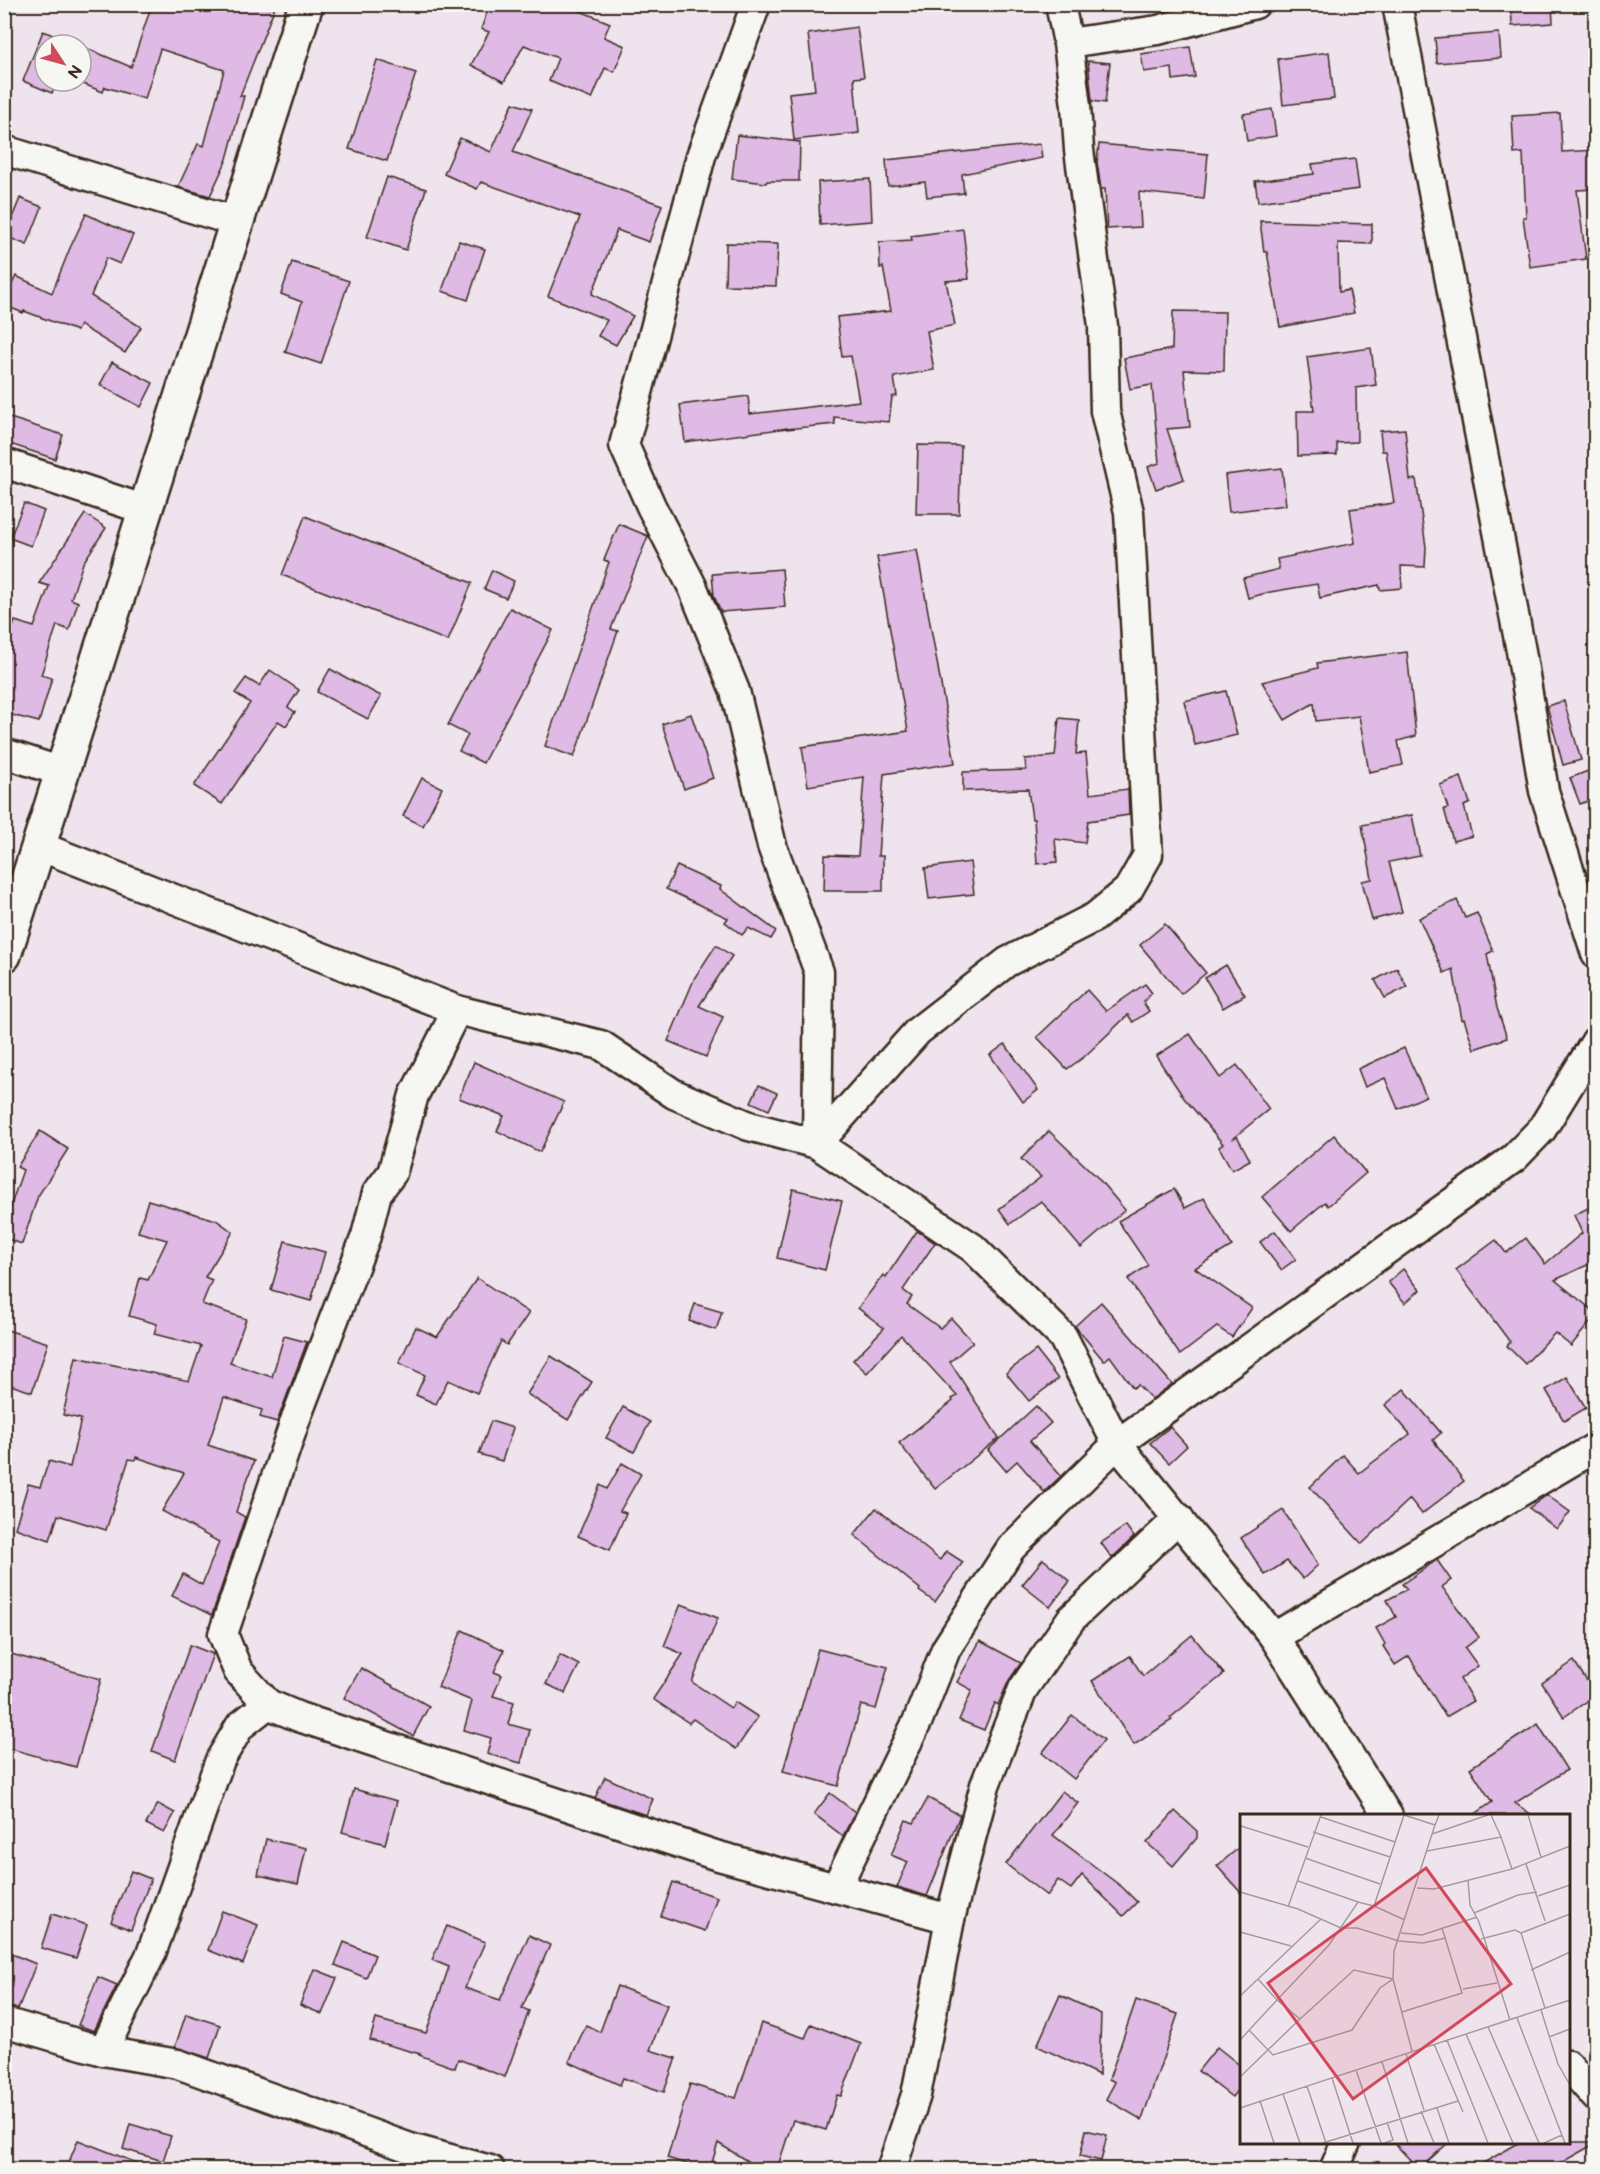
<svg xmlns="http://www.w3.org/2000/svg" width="1600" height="2174" font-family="'Balsamiq Sans',sans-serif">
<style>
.building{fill:#debae5;stroke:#3b2a1e;stroke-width:1.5}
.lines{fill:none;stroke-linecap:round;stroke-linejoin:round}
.street-casing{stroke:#3b2a1e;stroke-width:33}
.secondary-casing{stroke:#3b2a1e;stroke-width:38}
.street{stroke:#f6f6f2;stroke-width:28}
.secondary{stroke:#f6f6f2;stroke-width:33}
.inset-road{fill:none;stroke:#a79a9b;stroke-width:1.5}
.view{fill:#d1495b;fill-opacity:0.15;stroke:#d1495b;stroke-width:3}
.inset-edge{fill:none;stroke:#3b2a1e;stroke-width:3}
</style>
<rect width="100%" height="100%" fill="#efe4ee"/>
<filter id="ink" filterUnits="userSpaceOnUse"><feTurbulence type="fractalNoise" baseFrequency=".0167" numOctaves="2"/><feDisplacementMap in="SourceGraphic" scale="12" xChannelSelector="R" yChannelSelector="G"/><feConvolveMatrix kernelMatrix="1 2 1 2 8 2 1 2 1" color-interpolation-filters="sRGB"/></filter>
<g filter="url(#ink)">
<g class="building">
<path d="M152,4H276L240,96H244L227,159L210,196L178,187L198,144L204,146L224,70L160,49L145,99L105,87L103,92L76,81H81V46L131,67Z"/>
<path d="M490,4H563L610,23L604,37L625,46L614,72L605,68L592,99L549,81L558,58L524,45L504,82L471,65L489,32L481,29Z"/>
<path d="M1511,4H1552L1553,23L1512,26Z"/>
<path d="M857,27L864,77L854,78L859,133L794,140L789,93L815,90L808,34Z"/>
<path d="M43,31L77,45H45V81H57L52,93L23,81Z"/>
<path d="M1499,33L1501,58L1437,63L1435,38Z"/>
<path d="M1190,47L1195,77L1173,80L1172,68L1144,72L1141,54Z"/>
<path d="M1329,52L1334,99L1283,105L1278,59Z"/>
<path d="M377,60L416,73L387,161L349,149Z"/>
<path d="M1088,61L1110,63L1105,103L1092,101Z"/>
<path d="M513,103L532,109L513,152L662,205L649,242L617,230L592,294L633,316L616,345L598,336L607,320L548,296L580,217L481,182L477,189L444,174L460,138L491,152Z"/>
<path d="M1272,109L1276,136L1247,141L1243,114Z"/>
<path d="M1560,113L1562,152L1596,150V189L1577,190L1586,259L1530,267L1523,217H1526L1523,153L1514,154L1512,116Z"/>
<path d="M737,135L800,142L799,181H767L766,183L732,179Z"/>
<path d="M1040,144L1042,158L962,174L964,193L927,197L925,182L888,186L886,160Z"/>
<path d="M1099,144L1208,154L1204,199L1139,192L1141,227L1107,229L1105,189H1101L1097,162Z"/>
<path d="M1355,159L1359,189L1258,202L1255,181L1314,174L1312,164Z"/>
<path d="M387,177L426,189L406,250L367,237Z"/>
<path d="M870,179L872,221L820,225L818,182Z"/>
<path d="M20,198L42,207L27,245L5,236Z"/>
<path d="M86,214L133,235L120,264L106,258L91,296L141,327L125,353L80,325L77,331L24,311L23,313L4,305V300L16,276L52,293L70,248Z"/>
<path d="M1260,221L1372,224V244L1338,243L1339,292L1349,290L1354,313L1280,327L1267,252H1264Z"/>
<path d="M963,229L969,279L946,281L955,325L927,331L934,370L894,377L897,396L892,397L889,422L834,417L835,424L787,429V428L685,442L680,405L748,396L750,414L859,401L851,356L842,357L837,317L891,311L883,267L880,268L879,242L912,240L911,236Z"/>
<path d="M459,241L485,249L468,300L442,291Z"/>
<path d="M726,243L778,244L776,286L725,285Z"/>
<path d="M292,262L349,281L321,364L285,352L302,302L281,294Z"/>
<path d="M1173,311L1225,312L1224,371L1184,370L1190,427L1167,429L1184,479L1156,489L1148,467L1159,463L1152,385L1130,389L1124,358L1172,349Z"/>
<path d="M1371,348L1376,385L1356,388L1357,442L1337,443V455L1298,456L1297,411H1314L1307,357Z"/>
<path d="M112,362L153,383L141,407L100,385Z"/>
<path d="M4,416L63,435L55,459L4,442Z"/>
<path d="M1405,429L1410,480L1416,479L1426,547L1425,567L1401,566L1402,588L1380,590L1379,585L1320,598L1317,584L1270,592L1248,598L1243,578L1279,569L1277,559L1355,543L1350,509L1394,503L1386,451H1382L1380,431Z"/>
<path d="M918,445L961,446L959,514H916Z"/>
<path d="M1282,468L1286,505L1229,512L1225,475Z"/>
<path d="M24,503L44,511L31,546L10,538Z"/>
<path d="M85,514L106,528L83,563L71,599L78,602L69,630L57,625L41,675L52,678L39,722L4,713V653L15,621L34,627L49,586L39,583Z"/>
<path d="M305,516L472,583L448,641L282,575Z"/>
<path d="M619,524L648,536L611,629L618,631L574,757L545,746L609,562L604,560Z"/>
<path d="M917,550L955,763L884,774L878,856H883V891H824L825,855L858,856L864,777L808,786L802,747L908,731L877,557Z"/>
<path d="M782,569L785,607L721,612L714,596L712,574Z"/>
<path d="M492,570L514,581L506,598L484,589Z"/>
<path d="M510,608L553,630L483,763L459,751L468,735L448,725Z"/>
<path d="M1407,652L1416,736L1398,741L1403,765L1369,772L1359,716L1316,721L1314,703L1285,720L1262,682L1318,668L1317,663Z"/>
<path d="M330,669L381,696L368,719L317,692Z"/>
<path d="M270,670L299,690L288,707L295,712L286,726L278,721L222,804L194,786L250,703L235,693L246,678L259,686Z"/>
<path d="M1226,691L1237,735L1195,745L1184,701Z"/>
<path d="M1564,701L1581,760L1563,765L1547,706Z"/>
<path d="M691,714L713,778L684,789L662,724Z"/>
<path d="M1059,718L1079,720L1076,754L1086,753L1090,794L1128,789L1129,815L1088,821L1085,843L1055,839L1057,862L1037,864L1034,819H1032L1028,789L963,791V772L1026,770L1025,759L1055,756Z"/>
<path d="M1588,771L1596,791V798L1580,804L1570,778Z"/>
<path d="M1461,777L1470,803L1464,806L1472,836L1453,841L1444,809L1448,808L1440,785Z"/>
<path d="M422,778L442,788L423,826L403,816Z"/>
<path d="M1412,815L1420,856L1389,862L1402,912L1372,920L1362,881L1372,879L1362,825Z"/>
<path d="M970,862L974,894L929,899L925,868Z"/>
<path d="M677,866L721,886L720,889L776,931L771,939L748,928L742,935L725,922L728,918L666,889Z"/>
<path d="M1457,900L1465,918L1477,913L1493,951L1487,954L1497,1008L1507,1038L1474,1049L1464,1019L1462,1020L1453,969L1444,973L1419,918Z"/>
<path d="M1165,924L1206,973L1181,994L1140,945Z"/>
<path d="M716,945L732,956L699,1006L723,1017L706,1057L668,1041L695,977Z"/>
<path d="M1226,965L1245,995L1223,1008L1205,978Z"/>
<path d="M1397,968L1407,987L1385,998L1375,980Z"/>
<path d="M1145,984L1152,993L1143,1002L1149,1011L1133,1022L1128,1015L1084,1057L1067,1069L1037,1037L1087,990L1106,1011Z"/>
<path d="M1190,1034L1220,1078L1237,1065L1269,1109L1232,1139L1237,1136L1250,1160L1232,1170L1219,1147L1223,1144L1184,1098L1156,1056Z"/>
<path d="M1005,1044L1038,1090L1023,1102L990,1055Z"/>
<path d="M1404,1048L1426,1096L1398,1109L1385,1078L1365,1087L1358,1069Z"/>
<path d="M474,1062L564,1102L540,1152L497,1131L504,1116L459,1098Z"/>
<path d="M759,1085L777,1093L769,1110L751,1102Z"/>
<path d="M40,1131L68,1149L38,1196L22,1244L4,1238V1225L23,1170L17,1167Z"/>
<path d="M1049,1131L1097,1177L1125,1210L1081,1248L1041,1201L1010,1224L999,1209L1041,1177L1021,1159Z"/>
<path d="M1334,1135L1366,1173L1328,1206L1325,1202L1291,1231L1262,1197Z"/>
<path d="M793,1189L842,1201L825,1270L777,1258Z"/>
<path d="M1174,1189L1185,1208L1204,1198L1232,1246L1195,1268L1252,1308L1232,1337L1217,1327L1180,1355L1128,1279L1148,1265L1118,1221Z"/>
<path d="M148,1200L216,1220L233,1232L205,1277L212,1280L202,1304L246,1319L230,1363L272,1377L284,1336L307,1342L277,1422L260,1417L262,1410L224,1397L208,1445L254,1461L236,1512L245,1517L212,1615L172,1596L183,1574L202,1585L219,1542L162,1511L184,1473L136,1457L135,1460L129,1459L106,1530L58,1515L50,1540L15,1528L28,1484L40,1487L49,1461L70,1467L81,1419L63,1415L76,1357L189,1381L201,1346L154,1334L157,1324L129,1316L140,1278L148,1280L167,1240L138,1232Z"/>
<path d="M1596,1204V1261L1555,1280L1596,1313V1315L1571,1346L1555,1333L1525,1364L1507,1346L1510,1342L1456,1270L1496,1240L1506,1253L1526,1238L1545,1264L1582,1233L1574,1215Z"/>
<path d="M917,1231L935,1243L903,1290L912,1297L907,1304L940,1328L951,1318L973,1342L950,1362L999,1438L935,1489L899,1443L953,1401L952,1399L957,1396L901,1335L867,1373L853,1360L884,1328L858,1308L883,1275L886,1277Z"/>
<path d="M1275,1231L1296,1259L1281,1270L1260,1242Z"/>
<path d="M285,1241L325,1252L311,1301L271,1290Z"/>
<path d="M1403,1269L1420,1290L1405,1303L1388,1282Z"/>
<path d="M477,1278L529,1313L507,1345L501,1341L477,1393L448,1380L436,1404L416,1395L425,1375L399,1363L416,1327L437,1337Z"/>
<path d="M1101,1302L1172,1384L1152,1399L1138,1385L1133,1388L1110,1356L1104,1361L1075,1326Z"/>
<path d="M695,1304L722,1312L716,1330L689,1321Z"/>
<path d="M4,1329L48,1343L32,1392L4,1383Z"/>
<path d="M1036,1350L1058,1379L1029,1401L1006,1373Z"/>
<path d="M551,1356L592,1382L568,1420L527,1394Z"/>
<path d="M1567,1377L1586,1408L1564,1421L1546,1390Z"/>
<path d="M1404,1389L1441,1433L1433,1440L1464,1481L1422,1514L1410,1499L1362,1544L1310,1487L1343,1455L1359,1473L1410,1434L1385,1405Z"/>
<path d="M1036,1406L1051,1423L1030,1441L1061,1476L1044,1492L1017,1461L1006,1471L988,1450Z"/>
<path d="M623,1407L650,1422L634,1452L606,1438Z"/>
<path d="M491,1421L513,1428L502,1461L479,1454Z"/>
<path d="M1170,1427L1187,1446L1169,1463L1150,1443Z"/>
<path d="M622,1463L641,1474L620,1511L626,1513L610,1550L578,1536L600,1485L607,1489Z"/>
<path d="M1547,1495L1570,1512L1557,1529L1529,1508Z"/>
<path d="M876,1508L940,1560L946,1551L963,1562L935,1602L919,1591L920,1589L854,1535Z"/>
<path d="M1283,1510L1318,1565L1303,1579L1287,1561L1265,1575L1241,1538Z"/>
<path d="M1126,1526L1134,1537L1112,1558L1101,1543Z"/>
<path d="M1043,1559L1070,1581L1050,1607L1022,1585Z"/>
<path d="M1437,1560L1451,1580L1442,1587L1479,1637L1465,1648L1478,1666L1460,1679L1473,1701L1446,1717L1409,1656L1395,1665L1383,1646L1385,1644L1376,1628L1396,1617L1387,1600L1407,1589L1402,1584Z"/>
<path d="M681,1604L718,1618L692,1682L731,1708L735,1702L758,1717L736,1749L693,1719L689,1723L653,1699L683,1654L664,1646Z"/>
<path d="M462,1630L504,1650L494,1672L502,1675L493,1696L514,1702L508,1724L530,1730L521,1763L487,1754L491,1738L464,1730L472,1701L438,1687Z"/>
<path d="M1192,1635L1224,1674L1170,1718L1172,1720L1134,1745L1092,1681L1130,1656L1143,1676Z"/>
<path d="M980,1641L1021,1663L1009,1680L998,1705L995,1703L984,1730L959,1720L972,1690L957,1682Z"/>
<path d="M190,1645L213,1654L175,1760L152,1751Z"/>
<path d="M818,1649L888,1667L876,1709L861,1705L838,1786L783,1771Z"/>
<path d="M4,1652L101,1679L76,1767L4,1747Z"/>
<path d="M560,1655L579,1665L565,1693L546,1684Z"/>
<path d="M1574,1661L1596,1695L1564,1717L1542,1683Z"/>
<path d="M361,1668L429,1706L413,1736L344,1698Z"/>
<path d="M1072,1715L1104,1740L1074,1779L1042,1753Z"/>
<path d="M1538,1724L1567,1770L1515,1803L1532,1815H1474L1492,1802L1470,1768Z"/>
<path d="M605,1777L653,1799L646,1815L595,1798Z"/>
<path d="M354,1789L397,1801L385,1844L342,1832Z"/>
<path d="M1062,1791L1078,1803L1053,1835L1122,1887L1137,1902L1123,1916L1082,1875L1071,1889L1058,1880L1047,1896L1006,1864Z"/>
<path d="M830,1793L855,1812L843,1836L814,1814Z"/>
<path d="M928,1798L960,1815L927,1896L897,1887L908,1862L891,1855L906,1820L914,1823Z"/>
<path d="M158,1804L175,1813L164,1833L146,1824Z"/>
<path d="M1175,1811L1197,1831V1838L1173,1866L1147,1843Z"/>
<path d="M266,1839L306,1848L298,1884L258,1875Z"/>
<path d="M1242,1845V1894L1217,1866Z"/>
<path d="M131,1871L151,1879L131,1930L111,1922Z"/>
<path d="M673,1882L717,1897L705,1931L661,1916Z"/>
<path d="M222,1911L258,1925L243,1964L208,1950Z"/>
<path d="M52,1914L87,1925L76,1958L41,1948Z"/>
<path d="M447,1926L485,1942L465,1988L500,2000L529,1935L550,1945L522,2008L529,2011L505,2077L458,2059L455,2068L419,2055L420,2054L370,2040L376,2019L426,2033L449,1967L432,1960Z"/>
<path d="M344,1942L375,1955L366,1978L335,1965Z"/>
<path d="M12,1954L36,1964L18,2009L4,2006V1973Z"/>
<path d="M314,1969L337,1978L322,2014L300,2005Z"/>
<path d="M98,1977L117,1985L94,2031L78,2025Z"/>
<path d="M617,1986L667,2005L650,2050L676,2058L664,2092L623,2078L620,2085L569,2062L586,2025L600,2032Z"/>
<path d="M1060,1995L1101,2014L1099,2075L1037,2046Z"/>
<path d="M1136,2000L1178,2014L1142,2120L1106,2099L1115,2082L1109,2079Z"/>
<path d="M186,2014L220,2025L209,2058L175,2047Z"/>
<path d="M761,2023L805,2038L811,2024L861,2044L841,2096L837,2095L826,2130L793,2120L777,2169H760L718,2143L710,2169H703L667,2158L690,2084L736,2098Z"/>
<path d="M1217,2047L1242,2067V2084L1232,2097L1198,2071Z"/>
<path d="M130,2124L171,2136L163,2161L123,2149Z"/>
<path d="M1086,2130L1107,2135L1101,2161L1080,2156Z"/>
<path d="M78,2140L150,2168V2169H66Z"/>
<path d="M1393,2142H1449L1419,2169Z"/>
<path d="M1520,2142H1596V2143L1550,2169H1473Z"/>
</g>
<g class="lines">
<defs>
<g id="street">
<path d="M756,4L701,156L624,445L651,506L693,588L735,691L772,846L819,972L817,1144L973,1248L1063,1337L1117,1444L1274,1637L1388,1816"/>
<path d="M1060,4L1068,43L1158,30L1255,4"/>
<path d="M1397,4L1521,651L1544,791L1596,954"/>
<path d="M4,150L237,222"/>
<path d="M4,463L146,510"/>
<path d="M4,753L62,772"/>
<path d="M39,846L457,1010L601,1045L674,1094L749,1126L817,1144L918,1031L1007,962L1095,917L1128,890L1148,855L1129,512L1105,411L1103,326L1079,150L1076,106L1068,43"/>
<path d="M457,1010L414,1095L392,1173L377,1193L366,1236L296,1418L223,1634L238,1671L268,1704L299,1717L715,1855L950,1919"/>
<path d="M1274,1637L1596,1447"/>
<path d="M836,1888L918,1720L946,1649L1011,1548L1117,1444L1514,1158L1542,1129L1596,1041"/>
<path d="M4,2022L103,2051L178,2064L410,2148L490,2170"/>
<path d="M103,2051L151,1954L220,1760L240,1726L268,1704"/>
<path d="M1568,2065L1596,2097"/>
<path d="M891,2170L916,2095L950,1919L985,1785L1023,1689L1071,1619L1179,1518"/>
<path d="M1334,2170L1346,2142"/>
</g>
<path id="secondary" d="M4,955L306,4"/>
</defs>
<use href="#street" class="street-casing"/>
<use href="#secondary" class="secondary-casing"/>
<use href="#street" class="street"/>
<use href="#secondary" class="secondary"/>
</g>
</g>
<g transform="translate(1240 1814)">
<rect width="330" height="330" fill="#efe4ee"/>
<path class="inset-road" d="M251,1L261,23M288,1L301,43M81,3L155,28M1,12L68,33M73,18L150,43M192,20L248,1M187,37L261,23L272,55M65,44L140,70M286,50L305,107M228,66L230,91L239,108L270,206M58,67L118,88M177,74L194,75L272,55L330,32M0,78L58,95L101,114H117L159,127L183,129L206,124M298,82L330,71M134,92L165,106M48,93L81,1M234,99L278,81L297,78M0,118L51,132M161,119L182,121L237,103M281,119L305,194M241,125L275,116L281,119L330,100M291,156L330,138M18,165L81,105M223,175L257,169M0,182L18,165L37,186L89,131L118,88L134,92L164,1L195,11L199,1M301,196L318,250L330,271M162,198L222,179L202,114M277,204L325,329M60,205L114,156L153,165L172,237M248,213L299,329M9,216L33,241L112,216L140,174L153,165L154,137L195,11M226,220L273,329M309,223L330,215M0,226L37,186L60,205L0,263M207,226L248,329M194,230L223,298M166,240L184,296M142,248L168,329M116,256L141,329M92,264L113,329M67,272L86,329M43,280L60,329M20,287L34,329M0,294L330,186M197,294L209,329M181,297L194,329M83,329L218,287M145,329L153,326L147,308M304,329L322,321"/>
<path class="view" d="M186,54L271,170L113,285L28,169Z"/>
<rect width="330" height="330" class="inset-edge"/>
</g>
<rect width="1600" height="2174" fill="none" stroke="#f6f6f2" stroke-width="24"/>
<rect x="12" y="12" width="1576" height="2150" fill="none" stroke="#3b2a1e" stroke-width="2" filter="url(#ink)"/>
<g transform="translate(63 63) rotate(126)"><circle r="28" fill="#f6f6f2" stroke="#aba49d" stroke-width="1.5"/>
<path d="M0-4.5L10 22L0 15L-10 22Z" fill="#d1495b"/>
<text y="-9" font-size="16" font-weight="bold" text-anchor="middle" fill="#3b2a1e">N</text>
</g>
</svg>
